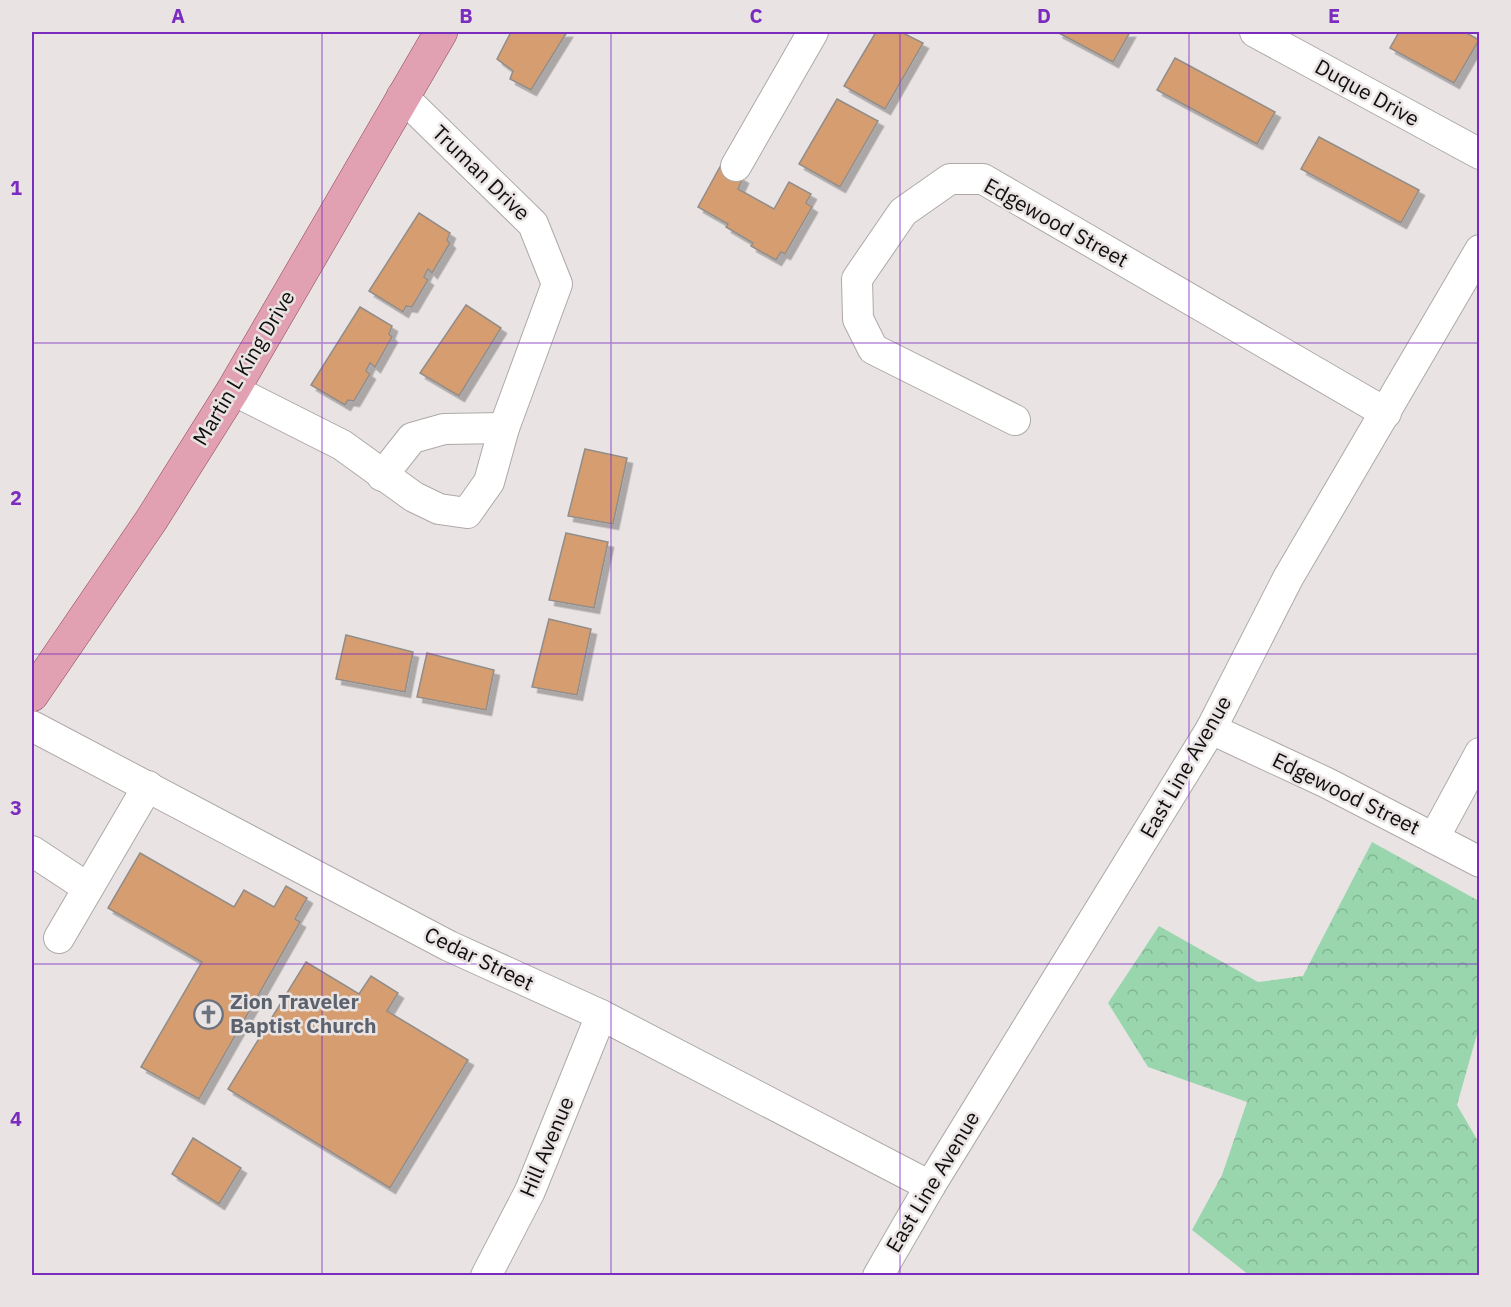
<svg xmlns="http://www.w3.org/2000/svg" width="1511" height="1307" font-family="'IBM Plex Sans',sans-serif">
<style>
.forest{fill:url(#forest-crowns)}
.building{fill:#d59d6f;stroke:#918d8a;stroke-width:1.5;filter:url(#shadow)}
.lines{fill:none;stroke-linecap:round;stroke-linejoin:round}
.minor-casing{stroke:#aea9a7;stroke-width:32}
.major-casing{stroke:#8c4557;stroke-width:34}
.minor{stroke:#fff;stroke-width:30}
.major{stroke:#e2a1b2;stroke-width:33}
.grid{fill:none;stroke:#7b2cbf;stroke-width:1.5;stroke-opacity:0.55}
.labels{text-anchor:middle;stroke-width:5;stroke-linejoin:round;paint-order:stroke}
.street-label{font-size:21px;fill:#100e0e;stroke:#e9e4e3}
.worship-label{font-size:21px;font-weight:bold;fill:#5b616d;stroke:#e9e4e3;text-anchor:start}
.neatline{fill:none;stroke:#7b2cbf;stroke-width:2}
.grid-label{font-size:20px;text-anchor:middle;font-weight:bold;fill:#7b2cbf}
</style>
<defs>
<pattern id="forest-crowns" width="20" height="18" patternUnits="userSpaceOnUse" patternTransform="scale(1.5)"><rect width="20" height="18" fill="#99d6ae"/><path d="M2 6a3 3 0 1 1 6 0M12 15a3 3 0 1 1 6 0" fill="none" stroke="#83b694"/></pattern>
<filter id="shadow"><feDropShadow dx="5.5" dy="5.5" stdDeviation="0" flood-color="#0004"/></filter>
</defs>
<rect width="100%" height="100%" fill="#e9e4e3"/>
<path class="forest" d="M1372,842L1479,901V1027L1457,1105L1479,1143V1275H1249L1192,1230L1222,1175L1247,1102L1148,1067L1108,1003L1159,926L1258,982L1303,976Z"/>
<g class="building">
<path d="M511,32H567L531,90L510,79L513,71L497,59Z"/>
<path d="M876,32H901L923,43L885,109L844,86Z"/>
<path d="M1057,32H1130L1113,62Z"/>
<path d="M1399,32H1465L1479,40L1454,83L1390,48Z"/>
<path d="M1175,58L1275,112L1257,144L1157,90Z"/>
<path d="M837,99L878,121L840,187L799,164Z"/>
<path d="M1319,137L1419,190L1401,223L1301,169Z"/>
<path d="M721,165L743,178L738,189L774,209L789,182L811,194L806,203L812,207L785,254L781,252L776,260L751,246L753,243L726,227L728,224L698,207Z"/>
<path d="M419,213L450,233L447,240L450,243L432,273L428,269L424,277L428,280L412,307L406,306L403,312L369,291Z"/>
<path d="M466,305L501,328L459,396L420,373Z"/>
<path d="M360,307L392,326L389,334L392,337L375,367L370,363L366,371L370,374L354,401L348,400L345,405L311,385Z"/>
<path d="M585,449L627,458L613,524L568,516Z"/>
<path d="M566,533L608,542L594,608L549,600Z"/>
<path d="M549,619L591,629L577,695L532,687Z"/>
<path d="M346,635L413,652L405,692L336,679Z"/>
<path d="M427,653L494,670L486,710L417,697Z"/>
<path d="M140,853L234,907L244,890L274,907L286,886L307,898L295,919L300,922L199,1099L141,1067L202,962L108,908Z"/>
<path d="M306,962L359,994L371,976L398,993L387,1011L468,1060L390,1188L228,1089Z"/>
<path d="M193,1138L241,1168L219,1204L172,1174Z"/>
</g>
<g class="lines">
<defs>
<g id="minor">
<path d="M1255,32L1480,154"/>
<path d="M736,166L813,32"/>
<path d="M233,390L342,445L414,497L439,509L467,513L489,482L504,428L557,284L533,224L402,96"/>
<path d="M1015,420L873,349L858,319L857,279L903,212L950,179H983L1386,413"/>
<path d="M382,476L412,438L444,429L504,428"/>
<path d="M32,726L449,946L601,1015L930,1186"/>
<path d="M1211,729L1327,783L1480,862"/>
<path d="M1434,838L1480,753"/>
<path d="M32,851L88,888"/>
<path d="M59,938L148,786"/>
<path d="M486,1276L530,1191L601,1015"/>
<path d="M878,1276L930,1186L1211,729L1288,578L1480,250"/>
</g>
<path id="major" d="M32,695L152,519L233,390L441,32"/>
</defs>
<use href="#minor" class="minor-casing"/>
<use href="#major" class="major-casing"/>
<use href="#minor" class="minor"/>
<use href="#major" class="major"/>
</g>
<path class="grid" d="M322,32V1276M611,32V1276M900,32V1276M1189,32V1276M32,343H1480M32,654H1480M32,964H1480"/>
<defs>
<symbol id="church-ring" viewBox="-11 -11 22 22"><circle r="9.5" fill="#e9e4e3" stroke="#6b7280" stroke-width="1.5"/><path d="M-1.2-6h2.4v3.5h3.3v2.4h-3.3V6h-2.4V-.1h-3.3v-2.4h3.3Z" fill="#6b7280"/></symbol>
</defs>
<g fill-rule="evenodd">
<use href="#church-ring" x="192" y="998" width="33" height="33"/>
</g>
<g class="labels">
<g class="street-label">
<text transform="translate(1367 93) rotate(29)" y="7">Duque Drive</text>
<text transform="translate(481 173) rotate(44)" y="7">Truman Drive</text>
<text transform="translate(1056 223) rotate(29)" y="7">Edgewood Street</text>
<text transform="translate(244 368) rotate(-59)" y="7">Martin L King Drive</text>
<text transform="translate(1186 767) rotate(-60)" y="7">East Line Avenue</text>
<text transform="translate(1346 794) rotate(26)" y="7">Edgewood Street</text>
<text transform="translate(479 959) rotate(26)" y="7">Cedar Street</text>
<text transform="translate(547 1147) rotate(-67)" y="7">Hill Avenue</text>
<text transform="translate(933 1182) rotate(-59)" y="7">East Line Avenue</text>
</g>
<g class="worship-label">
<text x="230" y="1009">Zion Traveler<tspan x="230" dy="24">Baptist Church</tspan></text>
</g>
</g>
<rect width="1511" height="1307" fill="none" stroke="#e9e4e3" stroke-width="66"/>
<rect x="33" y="33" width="1445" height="1241" class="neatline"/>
<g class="grid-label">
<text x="178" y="23">A</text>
<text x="466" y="23">B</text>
<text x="756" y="23">C</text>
<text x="1044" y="23">D</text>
<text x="1334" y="23">E</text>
<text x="16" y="195">1</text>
<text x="16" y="505">2</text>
<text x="16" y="815">3</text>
<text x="16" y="1126">4</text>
</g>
</svg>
